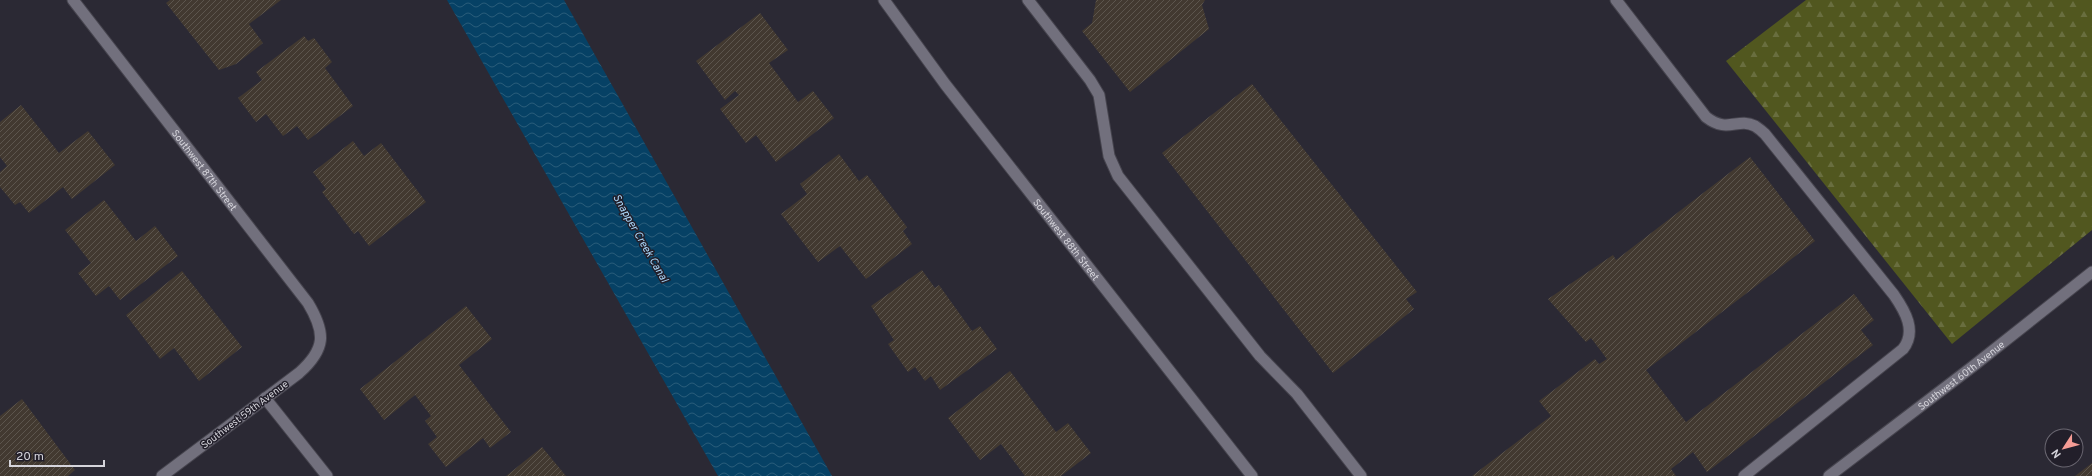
<svg xmlns="http://www.w3.org/2000/svg" width="2092" height="476" font-family="Overpass,sans-serif">
<style>
.forest{fill:url(#forest-firs)}
.water{fill:url(#water-waves)}
.building{fill:url(#building-hatch)}
.lines{fill:none;stroke-linecap:round;stroke-linejoin:round}
.service-casing{stroke:#46444e;stroke-width:13}
.minor-casing{stroke:#46444e;stroke-width:13}
.tertiary-casing{stroke:#46444e;stroke-width:13}
.service{stroke:#72707d;stroke-width:11}
.minor{stroke:#72707d;stroke-width:11}
.tertiary{stroke:#72707d;stroke-width:11}
.labels{text-anchor:middle;stroke-width:3;stroke-linejoin:round;paint-order:stroke}
.street-label{font-size:10px;fill:#d5d4db;stroke:#221f2a}
.water-label{font-size:11px;font-style:italic;fill:#aad7fa;stroke:#221f2a}
</style>
<defs>
<pattern id="forest-firs" width="22" height="20" patternUnits="userSpaceOnUse"><rect width="22" height="20" fill="#51571f"/><path d="M5 1l3.5 6h-7zM16 11l3.5 6h-7z" fill="#696e3f"/></pattern>
<pattern id="water-waves" width="16" height="10" patternUnits="userSpaceOnUse"><rect width="16" height="10" fill="#064165"/><path d="M0 5q4-4 8 0t8 0" fill="none" stroke="#295c7a"/></pattern>
<pattern id="building-hatch" width="6" height="6" patternUnits="userSpaceOnUse"><rect width="6" height="6" fill="#423930"/><path d="M-1 1l2-2M0 6l6-6M5 7l2-2" fill="none" stroke="#5c554d"/></pattern>
</defs>
<rect width="100%" height="100%" fill="#2b2934"/>
<path class="forest" d="M1806,0H2092V230L1952,344L1726,61Z"/>
<path class="water" d="M447,0H564L832,476H718Z"/>
<g class="building">
<path d="M170,0H281L249,24L263,43L236,64L219,70L166,3Z"/>
<path d="M1096,0H1205L1202,5L1209,29L1130,92L1082,31L1092,23Z"/>
<path d="M760,13L788,50L769,63L798,102L813,91L834,118L776,162L756,135L746,143L720,109L739,95L735,91L725,100L696,61Z"/>
<path d="M304,36L308,41L314,38L332,62L325,68L353,106L308,140L297,126L283,136L266,114L256,122L238,98L262,80L256,72Z"/>
<path d="M1252,84L1417,292L1406,299L1414,309L1333,373L1162,153Z"/>
<path d="M21,105L59,153L88,131L115,165L72,199L63,187L29,213L20,202L15,205L0,187V172L7,166L0,157V122Z"/>
<path d="M353,141L364,156L381,143L426,202L369,246L358,231L354,234L322,192L326,189L313,172Z"/>
<path d="M839,154L859,181L867,175L907,227L903,231L912,244L866,279L840,246L818,262L781,214L807,194L800,184Z"/>
<path d="M1750,157L1815,241L1646,370L1686,422L1854,294L1874,320L1861,330L1873,345L1707,472L1693,452L1671,469L1676,476H1472L1551,416L1539,401L1595,359L1599,364L1607,359L1591,338L1586,342L1548,299L1613,255L1616,260Z"/>
<path d="M104,200L136,241L155,226L178,256L120,300L109,286L96,296L78,273L91,263L65,230Z"/>
<path d="M922,270L935,288L939,285L972,331L980,326L997,349L940,390L931,376L925,381L915,367L908,372L888,344L894,340L871,306Z"/>
<path d="M182,271L242,347L199,381L174,348L160,359L126,315Z"/>
<path d="M466,306L492,339L459,365L511,432L490,448L483,438L446,467L428,444L437,437L425,421L431,416L415,395L384,420L360,389Z"/>
<path d="M1010,371L1056,432L1068,423L1091,453L1061,476H1025L1001,444L980,460L948,418Z"/>
<path d="M22,399L75,470L68,476H0V416Z"/>
<path d="M542,447L566,476H506Z"/>
<path d="M2092,463V476H2075Z"/>
</g>
<g class="lines">
<defs>
<g id="service">
<path d="M1028,0L1090,80L1099,95L1109,156L1118,176L1260,356L1297,394L1361,476"/>
<path d="M1616,0L1706,117C1728,134 1737,117 1755,126C1758,128 1762,131 1765,134L1894,295C1905,311 1917,331 1903,349L1744,476"/>
</g>
<g id="minor">
<path id="s1" d="M73,0L308,303C326,333 326,349 299,373L162,476"/>
<path d="M265,398L327,476"/>
<path id="s2" d="M1829,476L1972,367L2092,272"/>
</g>
<g id="tertiary">
<path id="s3" d="M884,0L945,84L1252,476"/>
</g>
</defs>
<use href="#service" class="service-casing"/>
<use href="#minor" class="minor-casing"/>
<use href="#tertiary" class="tertiary-casing"/>
<use href="#service" class="service"/>
<use href="#minor" class="minor"/>
<use href="#tertiary" class="tertiary"/>
</g>
<g class="labels">
<g class="street-label">
<text dy="4" stroke="none"><textPath href="#s1" startOffset="215">Southwest 87th Street</textPath></text>
<text dy="4" stroke="none"><textPath href="#s3" startOffset="301">Southwest 88th Street</textPath></text>
<text dy="4" stroke="none"><textPath href="#s2" startOffset="166">Southwest 60th Avenue</textPath></text>
<text transform="translate(244 414) rotate(-37)" y="4">Southwest 59th Avenue</text>
</g>
<g class="water-label">
<text transform="translate(641 238) rotate(60)" y="4">Snapper Creek Canal</text>
</g>
</g>
<g transform="translate(2064 448) rotate(234)"><circle r="19" fill="#221f2a" stroke="#6a6771"/>
<path d="M0-3L7 15L0 10L-7 15Z" fill="#f59c95"/>
<text y="-6" font-size="11" font-weight="bold" text-anchor="middle" fill="#d5d4db">N</text>
</g>
<path d="M10 460v6h94v-6" fill="none" stroke="#d5d4db" stroke-width="2"/>
<text x="16" y="460" font-size="12" fill="#d5d4db" stroke="#221f2a" stroke-width="3" paint-order="stroke">20 m</text>
</svg>
